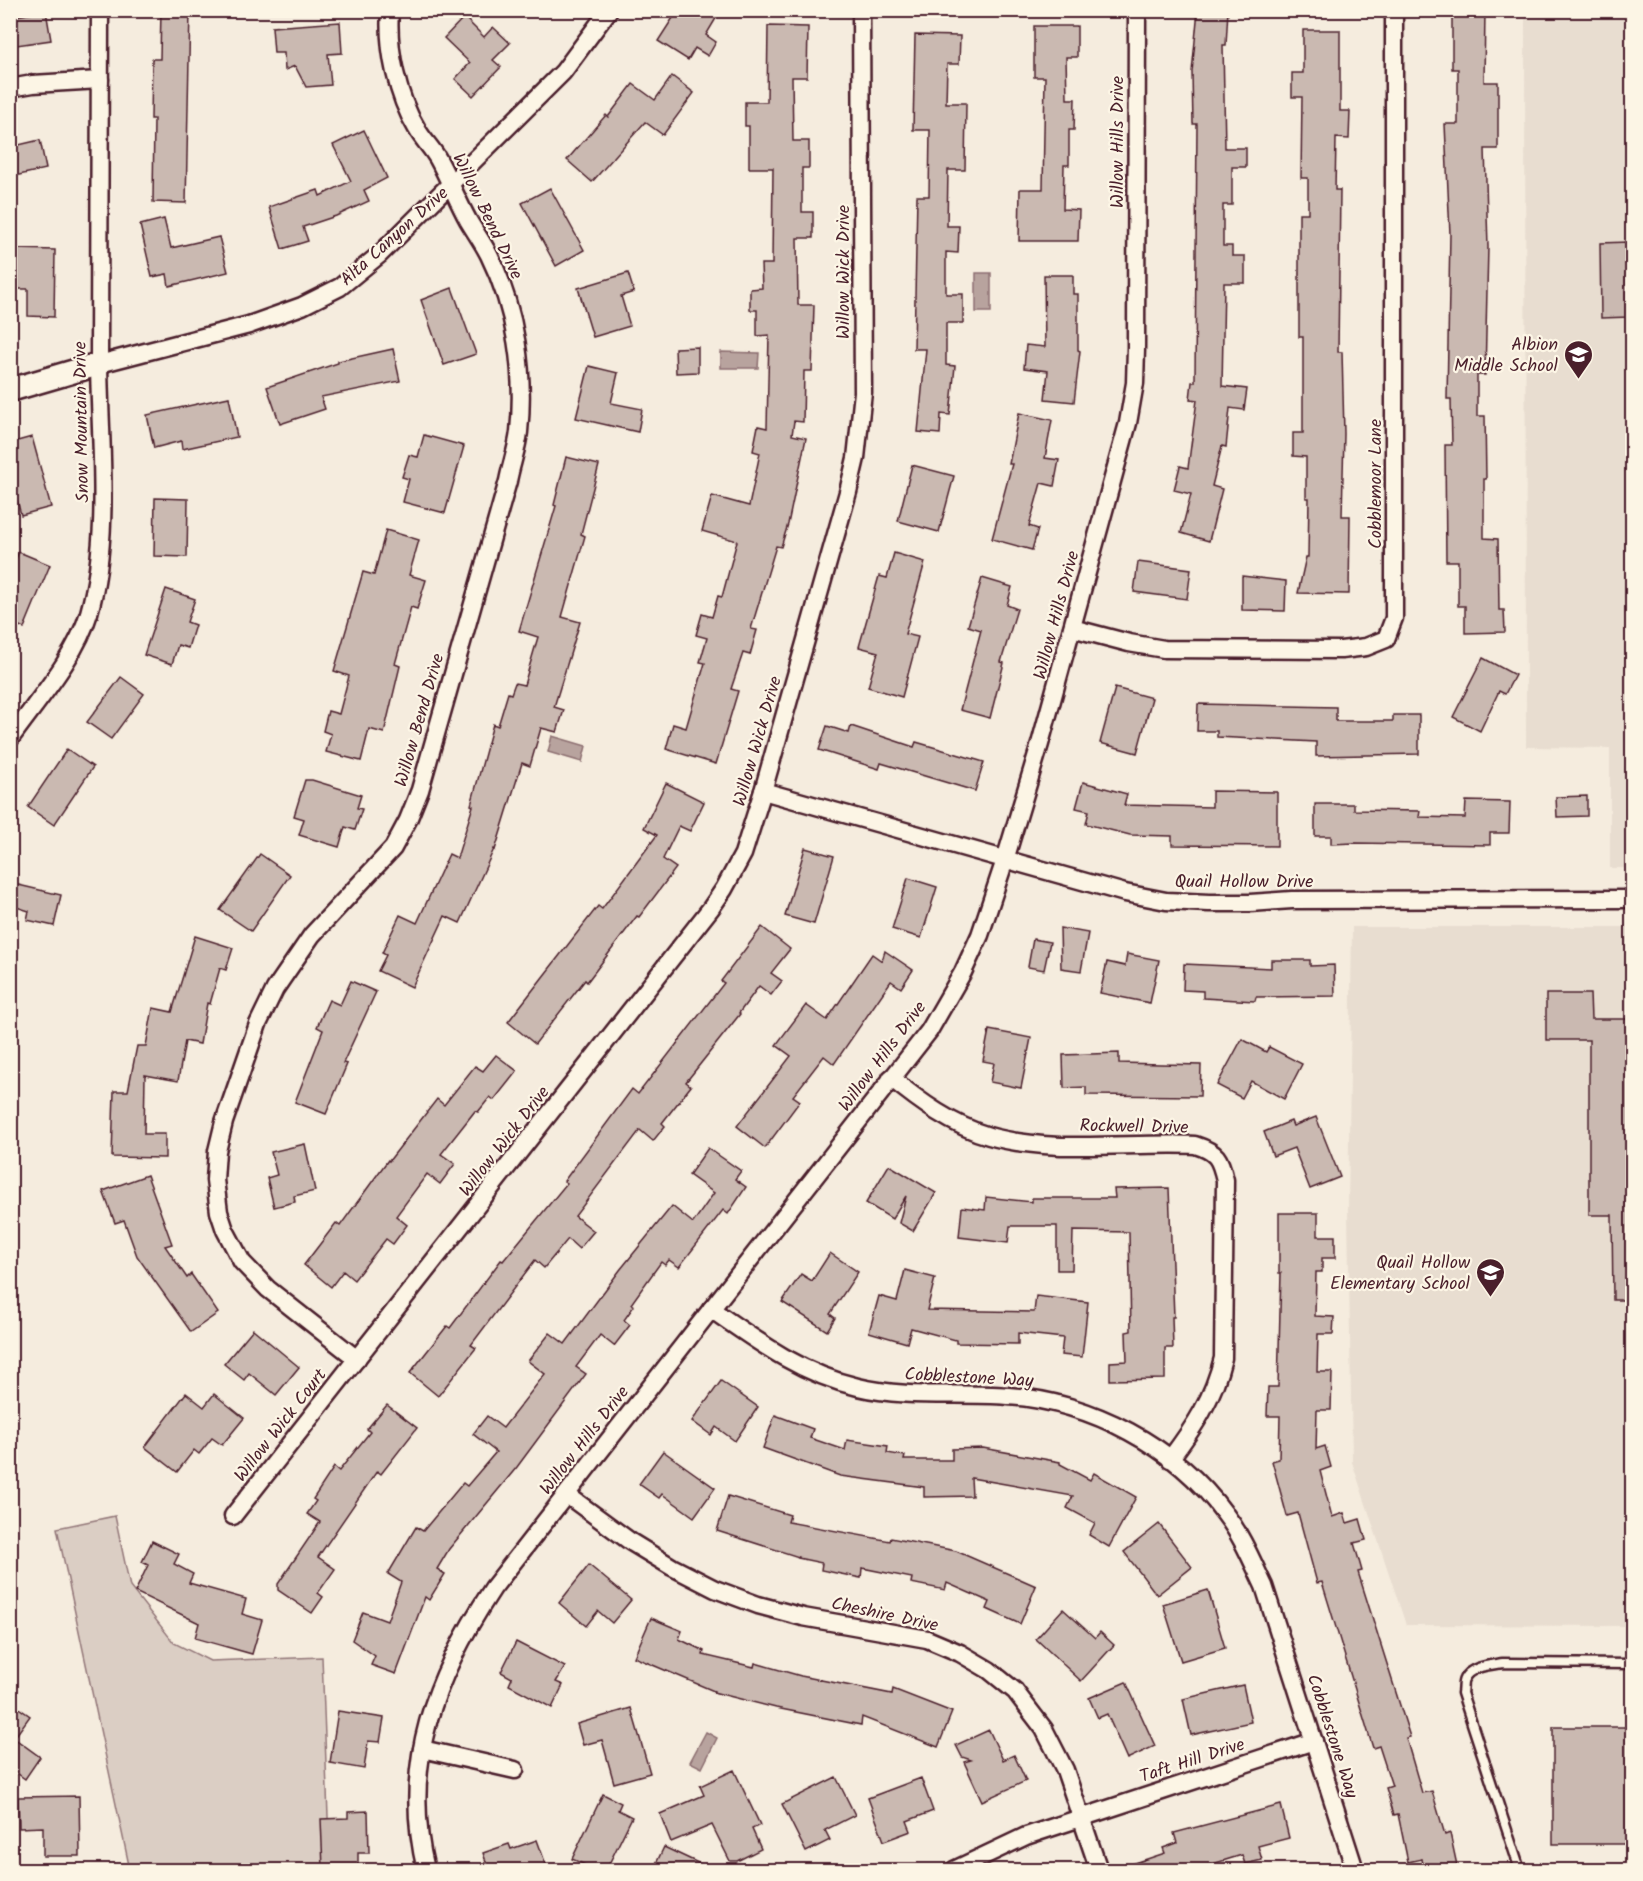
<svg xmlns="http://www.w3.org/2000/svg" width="1643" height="1881" font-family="Kalam,sans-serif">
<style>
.built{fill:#e8ddd0}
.green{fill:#dbcec4;stroke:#927678;stroke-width:1.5}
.water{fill:#b8a39e;stroke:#8c6e70;stroke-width:1.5}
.building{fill:#cab9b1;stroke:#4a1f2b;stroke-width:1.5}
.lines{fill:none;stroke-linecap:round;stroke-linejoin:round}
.lane-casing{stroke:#4a1f2b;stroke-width:13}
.street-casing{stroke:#4a1f2b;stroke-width:21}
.secondary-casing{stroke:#4a1f2b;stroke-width:27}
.lane{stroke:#fcf5e5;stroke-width:8}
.street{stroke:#fcf5e5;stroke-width:16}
.secondary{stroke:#fcf5e5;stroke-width:22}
.labels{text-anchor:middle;stroke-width:4.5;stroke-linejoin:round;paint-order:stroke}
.street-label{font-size:18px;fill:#4a1f2b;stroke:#fcf5e5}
.poi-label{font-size:18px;fill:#4a1f2b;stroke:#fcf5e5;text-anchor:end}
</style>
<rect width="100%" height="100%" fill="#f5ecde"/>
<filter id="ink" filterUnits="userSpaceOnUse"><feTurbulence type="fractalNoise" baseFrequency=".0167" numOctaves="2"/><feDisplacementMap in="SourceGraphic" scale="12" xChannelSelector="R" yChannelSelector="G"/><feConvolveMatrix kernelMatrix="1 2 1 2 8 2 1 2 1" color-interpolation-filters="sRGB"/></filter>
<g filter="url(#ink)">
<g class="built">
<path d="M1525,11H1632V868H1610V748L1526,747Z"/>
<path d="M1352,927H1632V1626L1406,1625L1352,1462L1348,1211Z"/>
</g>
<path class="green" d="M115,1516L130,1587L174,1643L210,1661L322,1657L330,1870H130L57,1528Z"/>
<g class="water">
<rect x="976" y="273" width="15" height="39"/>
<path d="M721,352L759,353L758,368H721Z"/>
<path d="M552,736L586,746L582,762L548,752Z"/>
<path d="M706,1732L717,1738L702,1768L690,1762Z"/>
</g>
<g class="building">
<path d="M161,10H190L186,203L153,202L154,119H151L152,59H160Z"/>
<path d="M678,10H721L706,35L716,42L708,56L695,48L688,60L658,41Z"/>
<path d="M1198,10H1228L1226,45H1223L1225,148H1246V167H1232V205H1223V246H1232V256H1245V283H1224L1222,386L1247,389L1244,410L1230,408L1226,447L1222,446L1212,486L1222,489L1209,541L1181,533L1191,494L1174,490L1180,466L1188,468L1197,400L1190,399L1192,382H1195L1197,124H1193L1192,72Z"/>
<path d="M1452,10H1485L1484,82H1498V149H1485L1488,247L1485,375H1477V416H1485L1486,479H1484V538L1498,539L1499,610H1504L1505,632L1465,633V606H1458V561H1446L1445,445H1452L1451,399H1447L1450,234L1445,124H1458V69H1452Z"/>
<path d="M46,11L51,40L10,46V17Z"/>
<path d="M464,17L484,37L493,27L510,43L493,60L501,67L473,96L455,79L470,63L444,38Z"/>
<path d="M340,22L342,53L328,54L331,85L306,87L295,66L285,70L284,53H274L272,27Z"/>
<path d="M768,26L808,27L807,77H792L793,141H809V168H802V212H813V238H797L798,305H814L812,371H804L803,422L794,421L792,435L806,438L788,524L781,547L776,546L751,629L757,630L750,655L743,653L731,689L738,691L716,764L666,749L673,724L686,728L705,663L700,662L707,638L696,635L702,614L712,617L718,596L722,597L737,541L702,531L712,496L749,506L760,453L753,451L758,426L767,428L769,335L757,336V310H750V289L762,288L761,264H772L773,168H749V126H745V102H767Z"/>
<path d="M1034,26H1077V57H1066L1067,99H1075L1074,130H1069V165H1064L1063,209L1079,210L1078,241H1019L1020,189H1043L1045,77H1034Z"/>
<path d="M1303,30H1340V111H1350L1349,139L1336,138L1335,190H1340L1338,352H1342L1344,434L1342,516H1350L1349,594L1298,593L1306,557H1308L1309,498H1306V457L1293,456V433H1303V337H1299V213H1308V178H1301L1302,97H1292V73H1303Z"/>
<path d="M915,35L960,36L959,64H947L946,103H966L965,170H948L947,226H959L958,253L946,252V294H963V323H946V365L955,366L950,415L941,414L940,434L918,432L926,349H914L917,196H929L930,130H913Z"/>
<path d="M672,76L694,93L663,135L645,122L592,182L567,160L606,115L608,117L633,84L655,100Z"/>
<path d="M364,130L387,178L364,190L369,201L336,216L303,227L308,241L282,249L269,207L318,190L320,196L351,181L333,145Z"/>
<path d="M40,140L46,169L10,177V147Z"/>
<path d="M550,188L584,250L556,266L522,203Z"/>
<path d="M164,219L171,248L219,237L228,272L169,286L167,274L152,277L140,225Z"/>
<path d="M1628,242L1629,317L1601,318L1600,243Z"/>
<path d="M14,249L55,250L54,317L28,316V289H13Z"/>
<path d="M628,273L634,292L621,296L630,326L593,337L578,288Z"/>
<path d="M1044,275H1073V294H1078V350L1080,351L1074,402L1045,399L1048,371L1024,368L1026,345L1045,347Z"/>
<path d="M452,288L476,354L444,365L421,300Z"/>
<path d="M698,347V372L676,373L675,348Z"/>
<path d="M393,349L400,381L321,397L325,409L280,424L267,387L338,363V361Z"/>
<path d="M589,366L618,373L611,403L642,409L638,432L576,418Z"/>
<path d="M229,397L237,437L182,449L181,441L154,448L147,415Z"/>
<path d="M1019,413L1052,420L1045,458L1059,460L1054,486L1041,483L1029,526L1038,529L1032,550L992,539L1012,464H1009Z"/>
<path d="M424,435L464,446L445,513L403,502L409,479L402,477L409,455L418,457Z"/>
<path d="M32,437L51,507L21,515L16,496L10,497V443Z"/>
<path d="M566,457L599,465L581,534L585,536L562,617L580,622L554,707L564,710L557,732L541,728L530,766L522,763L495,850L494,849L460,923L445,916L412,987L378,971L386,955L382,953L400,915L417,923L449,854L457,858L473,806L471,805L493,724L498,726L508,693L511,694L515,683L524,685L538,637L519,631L556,506L554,505Z"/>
<path d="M912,465L954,476L939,532L898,521Z"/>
<path d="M155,498L188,499L187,557L154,556Z"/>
<path d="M386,530L419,540L409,575L426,580L417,609L411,607L395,664L400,666L384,733L369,729L361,761L326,752L331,734L323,731L328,711L339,714L349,676L334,671L363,572L374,575Z"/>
<path d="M19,552L50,565L24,628L10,622V571Z"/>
<path d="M894,553L925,562L905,634L918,637L902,697L868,687L878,652L859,647L879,576L887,578Z"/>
<path d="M1138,562L1191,569L1187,599L1134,592Z"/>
<path d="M1242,576L1286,581L1285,611L1242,610Z"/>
<path d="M982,578L1012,587L1007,605L1017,609L1001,662L1004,663L990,718L960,710L981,630L968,626Z"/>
<path d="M166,589L195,599L187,622L195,625L188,648L178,645L172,664L144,655Z"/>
<path d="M1483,658L1515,675L1505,694L1499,691L1480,731L1453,717Z"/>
<path d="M121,677L144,694L111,739L87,722Z"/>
<path d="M1115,688L1152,698L1137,753L1100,743Z"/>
<path d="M1198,704L1336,707V721H1393V715H1419V754L1316,756V742L1217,737V731H1197Z"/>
<path d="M827,726L849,733L851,726L914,747L916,742L984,762L975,791L881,763L879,769L819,750Z"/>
<path d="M67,749L93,767L54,825L28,807Z"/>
<path d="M305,780H312L361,795L357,808L362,809L355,830L345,827L339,847L299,835L304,819L294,816Z"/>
<path d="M1083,782L1127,794L1124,805L1212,807V791L1277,792V846L1172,845V836L1130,835L1086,824L1089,811L1076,808Z"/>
<path d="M666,783L704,802L690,831L679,826L663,859L676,868L639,917L637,916L587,982L585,980L535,1044L508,1022L598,906L602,909L657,835L644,828Z"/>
<path d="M1587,796V816L1557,817L1556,797Z"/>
<path d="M1466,801L1510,802L1509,833H1490V845L1354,843L1331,844V836H1315V804H1354V810L1420,811L1419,817L1465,818Z"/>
<path d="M805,848L834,856L814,924L785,916Z"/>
<path d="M260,854L290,875L251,931L220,910Z"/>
<path d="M908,878L937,887L921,938L892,929Z"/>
<path d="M10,883L61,895L54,926L27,920L29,911L10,905Z"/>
<path d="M762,927L790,949L771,973L782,981L771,995L759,986L739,1013L740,1014L686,1082L691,1086L662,1123L665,1126L653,1141L640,1130L575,1216L594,1231L579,1249L568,1239L544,1268L535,1260L471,1345L476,1348L438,1396L410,1373L447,1326L450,1328L501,1260L503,1261L567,1183L564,1181L632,1089L638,1094L724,983L721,981Z"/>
<path d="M1060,928L1088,933L1081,971L1061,968Z"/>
<path d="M195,936L233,948L226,970L220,968L210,1004L207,1003L200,1044L185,1041L178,1081L145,1075L144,1134H165V1158L112,1157L114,1091H128L137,1046H146L153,1008L172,1012Z"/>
<path d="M1033,939L1050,942L1044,970L1028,967Z"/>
<path d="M885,951L913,970L901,988L891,981L834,1064L824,1056L793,1096L800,1101L765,1148L737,1126L791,1056L776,1045L806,1005L827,1020L872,954L882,961Z"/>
<path d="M1127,954L1159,960L1150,1003L1100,993L1107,962L1125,966Z"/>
<path d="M1271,960H1310V966L1334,965L1335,996L1256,997L1255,1001L1203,998V991L1183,990L1184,964L1271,968Z"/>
<path d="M351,981L376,992L343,1063L347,1064L326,1114L295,1102L323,1030L317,1027L329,1000L340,1005Z"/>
<path d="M1546,994H1590L1591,1019H1632V1300H1613L1612,1215H1589V1040H1546Z"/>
<path d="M989,1030L1031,1038L1021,1088L990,1082L994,1063L983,1061Z"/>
<path d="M1242,1039L1266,1052L1269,1047L1302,1064L1284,1099L1251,1081L1242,1098L1217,1085Z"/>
<path d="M1119,1053V1063L1201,1065L1200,1096L1086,1095V1087L1064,1088L1063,1055Z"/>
<path d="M496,1055L517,1071L494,1100L490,1097L478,1112L475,1111L441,1154L455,1164L440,1184L427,1174L396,1216L407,1225L393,1244L386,1239L354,1280L343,1271L331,1287L304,1265L336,1223L340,1226L388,1160L389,1161L437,1099L444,1105L475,1066L483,1071Z"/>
<path d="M1316,1117L1340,1177L1310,1189L1294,1148L1273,1156L1264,1132L1291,1121L1293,1126Z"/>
<path d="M305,1144L315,1191L294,1196L295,1202L274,1207L267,1178L277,1175L271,1152Z"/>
<path d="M708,1148L741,1171L735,1179L746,1187L728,1214L723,1210L679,1267L669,1260L665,1265L661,1262L631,1304L634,1306L624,1320L630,1325L614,1346L600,1335L576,1367L586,1374L517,1467L449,1549L437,1569L445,1574L429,1600L425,1597L396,1674L371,1665L375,1656L352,1640L363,1612L387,1621L401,1582L388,1574L416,1527L423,1531L463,1483L467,1486L496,1452L473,1434L487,1416L503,1428L545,1374L528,1361L550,1333L565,1344L620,1270L672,1206L693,1223L714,1193L689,1175Z"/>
<path d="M889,1165L936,1193L913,1231L899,1223L906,1196L892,1219L866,1203Z"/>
<path d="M147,1175L172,1244L165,1246L187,1278L191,1274L218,1313L191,1332L137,1256L124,1220L115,1223L103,1191Z"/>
<path d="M1169,1188L1174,1317H1172L1173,1348H1165V1379L1110,1380V1362L1127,1361L1126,1332L1131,1331L1129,1232L1073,1231L1072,1270H1057V1226H1010L1008,1243L959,1237L962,1207L985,1210L986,1197L1032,1202V1198H1115L1114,1189Z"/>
<path d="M1279,1213H1318V1236H1335V1258H1322V1272H1316L1315,1316L1334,1317L1333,1334H1318L1317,1372H1332L1331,1410H1317L1316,1449L1325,1446L1331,1467L1320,1471L1332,1517L1344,1513L1347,1523L1360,1519L1366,1540L1354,1543L1362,1571L1358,1572L1410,1737L1406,1738L1422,1793L1432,1791L1445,1835L1450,1833L1458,1870H1424L1422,1859L1408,1862L1398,1814L1394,1815L1386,1788L1392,1786L1379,1746L1373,1748L1322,1582L1317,1583L1298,1513L1287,1516L1272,1461L1279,1459L1280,1416H1267L1268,1387H1278L1281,1273H1279Z"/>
<path d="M830,1253L858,1272L830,1314L835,1318L827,1331L782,1302L801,1274L812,1281Z"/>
<path d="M905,1270L935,1278L927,1310L1034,1312L1036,1296L1088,1302L1082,1357L1061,1355L1063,1338L1018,1333V1344L956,1343V1340L911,1328L907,1343L869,1332L879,1296L897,1301Z"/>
<path d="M253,1329L299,1367L276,1395L249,1373L244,1380L224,1364Z"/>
<path d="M721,1381L758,1407L735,1441L716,1427L711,1435L692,1421Z"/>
<path d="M186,1393L204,1407L214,1394L244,1418L222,1445L212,1438L199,1454L194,1450L177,1472L145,1447Z"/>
<path d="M387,1405L417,1428L381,1474L377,1471L318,1557L335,1569L318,1593L323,1597L312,1613L278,1590V1584L320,1522L307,1514L316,1501L313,1499L334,1467L339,1471L370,1432L367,1429Z"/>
<path d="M775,1415L813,1429L810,1438L845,1450L847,1440L888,1446L887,1453L905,1456L904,1460H952V1449L983,1448L1060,1462V1464L1090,1480L1094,1473L1136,1497L1109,1547L1089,1535L1095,1523L1067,1508L1073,1496L971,1478L972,1496L924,1497V1487L840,1476L763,1448Z"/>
<path d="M663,1451L715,1488L694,1517L662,1494L659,1498L639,1484Z"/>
<path d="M728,1496L790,1515L788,1522L890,1541L891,1538L956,1551L1036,1586L1020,1624L987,1609L990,1602L947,1583L945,1590L911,1583L912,1578L862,1568L861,1578L821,1570L822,1563L798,1558L799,1557L717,1531Z"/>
<path d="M1159,1524L1192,1567L1157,1595L1124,1552Z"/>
<path d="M152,1541L179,1554L174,1564L193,1574L189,1583L246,1599L242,1614L262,1620L252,1654L195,1638L199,1623L135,1592L148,1565L142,1562Z"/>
<path d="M589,1565L631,1600L612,1623L598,1611L586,1626L559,1603Z"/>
<path d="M1208,1590L1225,1648L1181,1661L1163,1604Z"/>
<path d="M1063,1609L1095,1638L1100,1632L1114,1645L1081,1681L1036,1639Z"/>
<path d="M651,1618L682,1631L679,1639L704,1651L703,1655L754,1667L755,1663L801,1676L892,1694L893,1689L952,1712L938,1747L862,1717L861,1725L776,1708L713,1692L714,1691L634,1657Z"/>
<path d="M516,1642L565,1667L556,1682L563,1685L552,1708L509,1685L512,1678L501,1672Z"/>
<path d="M1126,1682L1155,1746L1127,1759L1107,1714L1098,1718L1089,1698Z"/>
<path d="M1243,1685L1251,1722L1191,1735L1183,1699Z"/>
<path d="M10,1702L30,1716L14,1738L40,1757L25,1779L10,1768Z"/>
<path d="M631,1708L650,1773L614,1783L602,1740L583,1745L577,1724Z"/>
<path d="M338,1711L384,1718L380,1742L368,1741L364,1769L330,1763Z"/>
<rect x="1553" y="1727" width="79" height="117"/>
<path d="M989,1730L1003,1760L1014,1755L1026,1781L982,1801L964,1762L971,1760L962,1757L956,1745Z"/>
<path d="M734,1770L760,1825L752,1829L761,1849L737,1861H730L712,1825L671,1842L660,1814L704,1795L700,1786Z"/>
<path d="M836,1777L855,1815L825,1830L830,1840L806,1852L782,1804Z"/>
<path d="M921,1778L933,1811L907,1821L911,1831L884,1841L868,1798Z"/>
<path d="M603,1794L621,1803L618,1810L632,1817L606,1870H596L572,1859Z"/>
<path d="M79,1796L80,1856H43V1827L19,1828L18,1797Z"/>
<path d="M1281,1805L1289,1838L1258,1846L1262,1860L1245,1864L1242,1855L1193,1870H1124L1123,1867L1165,1853L1163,1848L1177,1843L1174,1833Z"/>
<path d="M368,1811L369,1853H358V1867L323,1868L321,1819L348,1818V1812Z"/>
<path d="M537,1840L548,1870H489L483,1853L509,1844L511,1849Z"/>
<path d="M664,1847L713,1870H653Z"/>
</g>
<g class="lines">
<defs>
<path id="lane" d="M1520,1870L1462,1693C1463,1689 1462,1682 1464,1679C1470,1666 1492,1665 1503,1663L1632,1664"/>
<g id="street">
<path d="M10,88L33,84L100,80"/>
<path d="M99,364L249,325L302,306L340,287L379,255L563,72L609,10"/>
<path d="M1072,628L1129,643L1164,649L1341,650L1366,647L1386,639L1394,618V10"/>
<path d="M10,739C37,701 76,657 89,613C111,535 100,445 99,364C99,246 100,128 100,10"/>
<path d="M763,791L1125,893L1166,901L1209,903H1250L1292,900L1632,899"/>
<path d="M891,1078C919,1101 953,1126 989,1136C1052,1154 1129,1142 1195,1145C1217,1152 1220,1158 1225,1180L1223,1358C1213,1399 1195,1426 1170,1459"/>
<path d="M711,1309C758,1342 802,1374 858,1387C907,1399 958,1392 1008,1396C1091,1402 1176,1446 1225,1514C1242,1536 1252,1561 1264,1586L1355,1870"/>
<path d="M357,1359L268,1289L242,1262L225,1230L219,1212L215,1180L217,1151L224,1122L258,1024L275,989L312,935L393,848L408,820L420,790L508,481C511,465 517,449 519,432C525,373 516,309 489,255C483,243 475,232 468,220C457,200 449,179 438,159C432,148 423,140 417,129C397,96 387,49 390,10"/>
<path d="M567,1495L631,1542L672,1567L715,1589L758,1605L803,1617L927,1639L960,1653L989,1670L1015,1691L1044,1729L1065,1770L1099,1870"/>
<path d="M233,1516L711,908L724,889L743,854L763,791L848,492L856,458L863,392L861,10"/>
<path d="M422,1749L515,1770"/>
<path d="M426,1870C400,1764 435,1676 493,1588L929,1031L963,972L980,935L1005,860L1040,744L1128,423L1135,383L1136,348L1137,10"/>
<path d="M954,1870L1026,1836L1314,1741"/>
</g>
<path id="secondary" d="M10,390L99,364"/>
</defs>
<use href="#lane" class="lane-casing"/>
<use href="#street" class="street-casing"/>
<use href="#secondary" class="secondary-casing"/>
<use href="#lane" class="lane"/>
<use href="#street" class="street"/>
<use href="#secondary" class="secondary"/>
</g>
</g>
<defs>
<symbol id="school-pin" viewBox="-11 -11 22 30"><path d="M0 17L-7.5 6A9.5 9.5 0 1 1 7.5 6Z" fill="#4a1f2b" stroke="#fcf5e5"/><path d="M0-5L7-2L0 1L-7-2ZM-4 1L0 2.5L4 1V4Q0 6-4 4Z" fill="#fff"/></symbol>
</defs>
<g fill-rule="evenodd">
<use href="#school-pin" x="1562" y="338" width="33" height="45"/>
<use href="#school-pin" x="1474" y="1256" width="33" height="45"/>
</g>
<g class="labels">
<g class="street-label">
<text transform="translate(1117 142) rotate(-90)" y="6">Willow Hills Drive</text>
<text transform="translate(488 216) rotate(64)" y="6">Willow Bend Drive</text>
<text transform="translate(394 236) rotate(-42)" y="6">Alta Canyon Drive</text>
<text transform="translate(843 272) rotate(-90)" y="6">Willow Wick Drive</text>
<text transform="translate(81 422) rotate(-91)" y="6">Snow Mountain Drive</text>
<text transform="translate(1375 484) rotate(-90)" y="6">Cobblemoor Lane</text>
<text transform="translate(1056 615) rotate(-75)" y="6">Willow Hills Drive</text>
<text transform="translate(419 720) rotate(-74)" y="6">Willow Bend Drive</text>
<text transform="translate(757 741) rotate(-74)" y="6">Willow Wick Drive</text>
<text x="1244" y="887">Quail Hollow Drive</text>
<text transform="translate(882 1056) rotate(-53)" y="6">Willow Hills Drive</text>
<text transform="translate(1134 1126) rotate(1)" y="6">Rockwell Drive</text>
<text transform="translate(504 1141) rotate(-52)" y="6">Willow Wick Drive</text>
<text transform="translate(969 1377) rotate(3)" y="6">Cobblestone Way</text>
<text transform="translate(280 1425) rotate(-52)" y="6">Willow Wick Court</text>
<text transform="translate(584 1440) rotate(-52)" y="6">Willow Hills Drive</text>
<text transform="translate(885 1614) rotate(12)" y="6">Cheshire Drive</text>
<text transform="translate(1333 1736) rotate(72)" y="6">Cobblestone Way</text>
<text transform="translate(1192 1760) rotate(-18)" y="6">Taft Hill Drive</text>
</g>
<g class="poi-label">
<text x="1558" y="350">Albion<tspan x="1558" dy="21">Middle School</tspan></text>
<text x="1470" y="1268">Quail Hollow<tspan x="1470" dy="21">Elementary School</tspan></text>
</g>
</g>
<rect width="1643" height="1881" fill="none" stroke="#fcf5e5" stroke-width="36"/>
<rect x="18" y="18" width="1607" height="1845" fill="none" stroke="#4a1f2b" stroke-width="2" filter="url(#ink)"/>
</svg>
